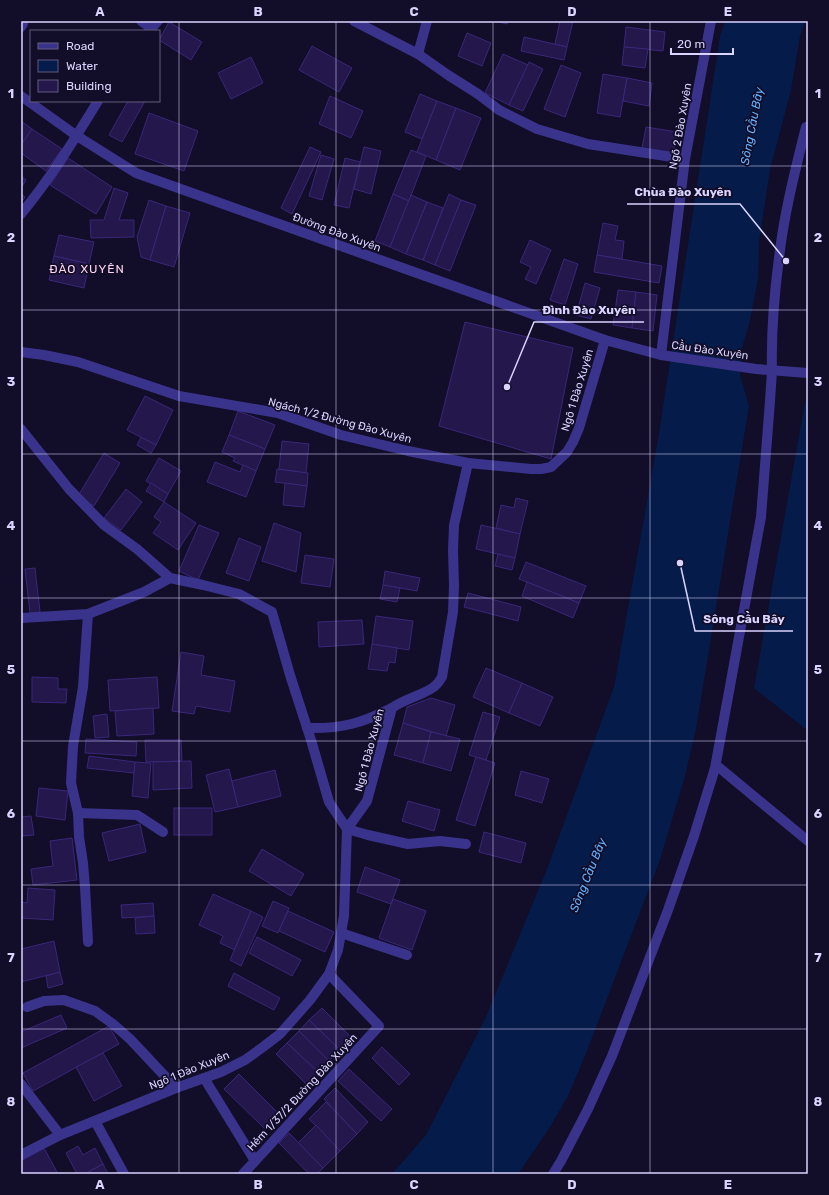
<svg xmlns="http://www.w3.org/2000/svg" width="829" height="1195" font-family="Rubik,sans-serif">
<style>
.water{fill:#051b49}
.building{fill:#23174b;stroke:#3a2779}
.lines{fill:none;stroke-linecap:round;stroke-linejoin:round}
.service{stroke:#3a338b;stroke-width:10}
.minor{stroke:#3a338b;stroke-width:10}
.tertiary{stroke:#3a338b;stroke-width:10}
.grid{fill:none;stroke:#dad4ff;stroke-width:1;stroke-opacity:0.55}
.labels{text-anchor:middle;stroke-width:3.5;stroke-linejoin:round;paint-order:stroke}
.street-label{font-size:11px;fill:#dad4ff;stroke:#120d28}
.water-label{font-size:12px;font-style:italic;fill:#62b1ff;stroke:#120d28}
.neighbourhood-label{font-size:12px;letter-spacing:1px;fill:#ffd6ef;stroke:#120d28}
.leader{fill:none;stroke:#dad4ff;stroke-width:1.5}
.callout-dot{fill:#dad4ff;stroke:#120d28;stroke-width:1.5}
.callout-label{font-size:12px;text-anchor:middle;font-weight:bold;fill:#dad4ff;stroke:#120d28;stroke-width:3.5;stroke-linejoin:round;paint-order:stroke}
.neatline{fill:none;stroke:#dad4ff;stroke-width:1.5}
.grid-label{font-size:13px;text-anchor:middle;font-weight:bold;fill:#dad4ff}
</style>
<rect width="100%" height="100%" fill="#120d28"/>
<g class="water">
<path d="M725,21H805L800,36L791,90L770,170L759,242L758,279L749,325L741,351L740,375L749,406L696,729L685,776L660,860L585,1056L568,1096L550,1127L518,1174H392L426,1135L485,1019L547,869L614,687L658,439L720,36Z"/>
<path d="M805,402H808V731L754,688Z"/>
</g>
<g class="building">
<path d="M495,21H508L507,24Z"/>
<path d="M560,21H573L567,47L555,44Z"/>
<path d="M169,22L202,42L191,60L159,40Z"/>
<path d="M626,27L665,32L663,51L624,47Z"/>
<path d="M467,33L491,43L482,66L458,56Z"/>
<path d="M524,37L567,47L564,60L521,51Z"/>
<path d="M312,46L352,68L339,92L299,70Z"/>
<path d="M624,47L648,49L645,68L622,65Z"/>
<path d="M503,54L528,65L509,105L485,93Z"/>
<path d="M251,57L263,83L231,99L218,73Z"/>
<path d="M529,62L543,69L523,111L509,105Z"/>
<path d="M561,65L581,73L565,117L544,109Z"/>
<path d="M603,74L627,78L620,117L597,113Z"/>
<path d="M627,78L652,83L649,106L623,101Z"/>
<path d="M420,94L437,101L422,139L405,132Z"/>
<path d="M330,96L363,111L351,138L319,124Z"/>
<path d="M128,101H145L122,142L109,135Z"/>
<path d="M437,101L456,108L436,160L417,152Z"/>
<path d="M456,108L481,118L460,170L436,160Z"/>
<path d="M149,113L198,131L184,171L135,154Z"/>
<path d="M21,121L32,129L21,145Z"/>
<path d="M646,127L677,132L673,154L642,148Z"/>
<path d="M32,129L62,149L46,171L21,153V145Z"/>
<path d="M310,147L321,152L292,214L281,208Z"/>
<path d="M364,147L381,151L371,194L354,189Z"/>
<path d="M411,150L426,156L409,201L393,194Z"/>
<path d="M321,155L334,159L322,200L309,196Z"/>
<path d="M68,158L112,187L96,214L50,185Z"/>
<path d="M345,158L360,162L349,208L334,205Z"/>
<path d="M21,176L26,180L21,188Z"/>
<path d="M114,188L128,193L119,220H134V237L91,238L90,220H104Z"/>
<path d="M21,194L25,197L21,203Z"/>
<path d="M393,194L409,201L390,247L375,241Z"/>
<path d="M449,194L461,200L435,265L423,260Z"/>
<path d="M411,195L427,202L406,254L390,247Z"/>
<path d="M149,200L166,206L150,260L141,257L137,237Z"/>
<path d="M461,200L476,205L450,271L435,265Z"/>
<path d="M427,202L443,208L423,260L406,254Z"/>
<path d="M166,206L190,213L174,267L150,260Z"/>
<path d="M603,223L618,226L615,240L624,241L622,259L597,255Z"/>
<path d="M59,235L94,242L89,264L54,256Z"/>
<path d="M530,240L551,250L536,284L525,279L531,267L520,262Z"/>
<path d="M597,255L662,266L659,283L594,272Z"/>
<path d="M54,256L89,264L84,288L49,280Z"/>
<path d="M564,259L578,264L565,305L550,300Z"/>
<path d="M585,283L600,288L591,319L576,315Z"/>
<path d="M618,290L636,292L632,328L613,325Z"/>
<path d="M636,292L657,295L653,331L632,328Z"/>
<path d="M465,322L573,348L551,459L439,426Z"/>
<path d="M145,396L173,410L156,445L127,430Z"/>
<path d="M238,411L275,425L265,449L229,435Z"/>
<path d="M229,435L265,449L256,471L233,461L235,458L222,452Z"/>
<path d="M141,437L156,445L151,453L137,445Z"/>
<path d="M282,441L309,444L306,473L279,469Z"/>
<path d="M104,453L120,463L94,506L78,496Z"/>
<path d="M159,458L181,471L168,494L146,481Z"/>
<path d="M215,462L240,472L243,465L256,471L246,497L207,482Z"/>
<path d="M277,469L308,473L307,486L275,482Z"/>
<path d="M151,483L168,494L164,502L146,491Z"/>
<path d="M285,483L307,486L304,507L283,505Z"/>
<path d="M126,489L142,502L121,530L104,518Z"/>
<path d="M516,498L528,501L520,534L496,528L501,505L514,508Z"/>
<path d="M164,502L196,523L178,550L153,533L161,522L154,517Z"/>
<path d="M274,523L301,533L296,572L262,561Z"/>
<path d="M199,525L219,533L198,580L179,571Z"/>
<path d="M481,525L520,534L515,558L476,549Z"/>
<path d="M239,538L261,547L249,581L226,573Z"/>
<path d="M498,554L515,558L512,570L495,566Z"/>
<path d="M305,555L334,559L330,587L301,583Z"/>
<path d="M526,562L586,586L579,603L519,579Z"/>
<path d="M35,568L40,612L30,613L25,569Z"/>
<path d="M385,571L420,578L417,591L383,585Z"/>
<path d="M527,582L579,603L573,618L522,596Z"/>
<path d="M383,585L400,588L397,602L380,599Z"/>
<path d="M468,593L521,607L518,621L464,607Z"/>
<path d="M376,616L413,621L409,650L372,644Z"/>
<path d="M362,620L364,644L319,647L318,622Z"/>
<path d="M372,644L397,648L395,663L389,662L387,671L368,669Z"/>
<path d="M181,652L204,656L201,675L235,681L230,712L196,706L194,714L172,711Z"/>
<path d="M486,668L522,683L509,713L473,697Z"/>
<path d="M32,677L58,678V689H67L66,703L32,702Z"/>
<path d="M157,677L159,708L110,711L108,680Z"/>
<path d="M522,683L553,697L540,726L509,713Z"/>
<path d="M431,698L455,705L446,736L403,723L407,707Z"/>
<path d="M153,708L154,734L117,736L115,711Z"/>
<path d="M483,712L500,717L486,760L469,755Z"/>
<path d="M107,714L109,737L95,738L93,716Z"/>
<path d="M403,723L431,732L423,763L394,755Z"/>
<path d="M431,732L460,739L451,771L423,763Z"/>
<path d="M86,739L137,742L136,756L85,753Z"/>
<path d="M145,740H181L182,761L146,762Z"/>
<path d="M89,756L135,762L134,773L87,768Z"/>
<path d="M476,757L495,763L475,826L456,820Z"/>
<path d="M191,761L192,788L153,790V762Z"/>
<path d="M135,762L151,763L148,798L132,796Z"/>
<path d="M229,769L238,807L215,812L206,775Z"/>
<path d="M275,770L281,796L238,807L232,781Z"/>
<path d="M521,771L549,779L542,803L515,795Z"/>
<path d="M39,788L68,791L65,820L36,816Z"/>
<path d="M408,801L440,810L434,831L402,821Z"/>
<rect x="174" y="808" width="38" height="27"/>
<path d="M31,816L34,835L21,836V817Z"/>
<path d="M140,824L146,852L109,861L102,833Z"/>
<path d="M484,832L526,843L521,863L479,852Z"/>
<path d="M72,838L77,880L33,885L31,869L53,866L50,841Z"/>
<path d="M262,849L304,874L291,896L249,871Z"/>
<path d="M365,867L400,880L391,904L357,892Z"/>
<path d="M28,888L55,890L53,920L21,918V902L27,903Z"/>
<path d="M213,894L251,911L235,950L220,943L223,936L199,925Z"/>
<path d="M393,899L426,911L412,950L379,938Z"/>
<path d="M273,901L289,908L278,933L262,926Z"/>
<path d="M153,903L154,916L122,918L121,905Z"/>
<path d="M251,911L263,917L241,966L230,960Z"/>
<path d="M288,911L334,932L325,952L279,931Z"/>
<path d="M154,916L155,933L136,934L135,918Z"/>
<path d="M257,937L301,960L292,976L249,953Z"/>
<path d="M54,941L60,972L21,982V949Z"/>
<path d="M60,972L63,984L48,988L46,976Z"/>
<path d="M234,973L280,998L274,1010L228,986Z"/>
<path d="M322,1008L352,1038L340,1050L309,1020Z"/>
<path d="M61,1015L67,1028L21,1048V1032Z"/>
<path d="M309,1020L340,1050L329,1061L299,1031Z"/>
<path d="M109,1026L119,1044L33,1091L23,1073Z"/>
<path d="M299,1031L329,1061L318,1072L287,1043Z"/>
<path d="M287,1043L318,1072L306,1084L276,1054Z"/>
<path d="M382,1047L410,1074L399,1085L372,1058Z"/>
<path d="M103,1053L122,1086L94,1101L76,1067Z"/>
<path d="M349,1069L392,1109L381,1121L338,1081Z"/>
<path d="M239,1074L279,1114L265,1129L224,1089Z"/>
<path d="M335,1088L368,1122L357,1134L324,1099Z"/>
<path d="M326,1102L357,1134L340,1151L309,1119Z"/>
<path d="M316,1125L340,1151L323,1168L298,1143Z"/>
<path d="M289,1133L323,1168L317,1174H309L279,1143Z"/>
<path d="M78,1146L83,1155L95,1148L103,1164L85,1174H77L66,1153Z"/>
<path d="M44,1148L58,1174H21V1161Z"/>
<path d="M103,1164L108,1174H85Z"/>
</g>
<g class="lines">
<g class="service">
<path d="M141,21L151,28"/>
<path d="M354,21L418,54L448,75L478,94L499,110L537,129L588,144L685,159"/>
<path d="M21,27L23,24"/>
<path d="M149,31L158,21"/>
<path d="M418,54L427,21"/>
<path d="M21,214C50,179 74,140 98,101"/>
<path d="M21,352L44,355L78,362L179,396L278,413L341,435L408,451L468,463"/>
<path d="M772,371C771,333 774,296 779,258C784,214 795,171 806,127"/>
<path d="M21,429L69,489L104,525L137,549L170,578L203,585L239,594L272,612L290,675L311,740L329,802L347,829L368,835L408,844L440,841L466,844"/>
<path d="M88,614L83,687L73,746L71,783L78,813L79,837L83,863L85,887L88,942"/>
<path d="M21,618L88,614L144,592L170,578"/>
<path d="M307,728C342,729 362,723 392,708"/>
<path d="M78,813L137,815L163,832"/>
<path d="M341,933L407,955"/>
<path d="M27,1007L44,1001L64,1000L95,1011L113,1024L130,1039L176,1088"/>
<path d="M21,1084L60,1135"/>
<path d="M95,1121L124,1174"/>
</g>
<g class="minor">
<path d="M661,355L685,159L711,21"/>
<path d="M716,765L808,841"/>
<path d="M204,1078L255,1161"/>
<path d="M21,1155L60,1135L176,1088L221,1072L245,1060L263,1047L280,1034L310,1000L329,974L338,950L344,916L347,829L367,801L392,708C405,698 428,694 436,685C439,683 440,679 442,677L453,612L454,586L453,550L454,525L468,463L531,469H541L551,467L567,452L573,442L579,428L605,340"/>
<path d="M243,1174L379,1026L329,974"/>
<path d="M553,1174L561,1161L588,1109L612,1056L668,910L694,836L715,768L761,517L770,401L772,371"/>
</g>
<path class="tertiary" d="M21,96L77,136L136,173L605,340L661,355L756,369L808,373"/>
</g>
<path class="grid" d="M179,21V1174M336,21V1174M493,21V1174M650,21V1174M21,166H808M21,310H808M21,454H808M21,598H808M21,741H808M21,885H808M21,1029H808"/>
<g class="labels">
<g class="street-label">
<text transform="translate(680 126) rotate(-80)" y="4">Ngõ 2 Đào Xuyên</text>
<text transform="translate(337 232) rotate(20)" y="4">Đường Đào Xuyên</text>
<text transform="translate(710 350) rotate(8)" y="4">Cầu Đào Xuyên</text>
<text transform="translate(577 390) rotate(-73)" y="4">Ngõ 1 Đào Xuyên</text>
<text transform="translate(340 420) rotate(15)" y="4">Ngách 1/2 Đường Đào Xuyên</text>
<text transform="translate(369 750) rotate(-75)" y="4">Ngõ 1 Đào Xuyên</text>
<text transform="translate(189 1070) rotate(-22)" y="4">Ngõ 1 Đào Xuyên</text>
<text transform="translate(302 1092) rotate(-47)" y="4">Hẻm 1/37/2 Đường Đào Xuyên</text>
</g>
<g class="water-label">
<text transform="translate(752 126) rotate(-79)" y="4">Sông Cầu Bây</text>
<text transform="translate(588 875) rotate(-68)" y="4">Sông Cầu Bây</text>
</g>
<g class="neighbourhood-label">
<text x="87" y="273">ĐÀO XUYÊN</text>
</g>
</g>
<path class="leader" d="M786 261L740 204H627M507 387L534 322H644M680 563L695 631H793"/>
<g class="callout-dot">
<circle cx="786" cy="261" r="4"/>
<circle cx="507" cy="387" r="4"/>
<circle cx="680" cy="563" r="4"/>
</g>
<g class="callout-label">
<text x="683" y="196">Chùa Đào Xuyên</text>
<text x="589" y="314">Đình Đào Xuyên</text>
<text x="744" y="623">Sông Cầu Bây</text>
</g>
<rect width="829" height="1195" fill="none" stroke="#120d28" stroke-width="44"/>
<rect x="30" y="30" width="130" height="72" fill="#120d28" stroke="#625d7e"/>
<rect x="38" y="43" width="20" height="6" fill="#3a338b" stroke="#625d7e"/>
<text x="66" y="50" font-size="12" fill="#dad4ff">Road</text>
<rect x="38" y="60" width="20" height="12" fill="#051b49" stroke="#625d7e"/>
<text x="66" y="70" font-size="12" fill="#dad4ff">Water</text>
<rect x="38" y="80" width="20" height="12" fill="#23174b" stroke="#625d7e"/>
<text x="66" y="90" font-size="12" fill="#dad4ff">Building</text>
<path d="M671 48v6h62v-6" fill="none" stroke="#dad4ff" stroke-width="2"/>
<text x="677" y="48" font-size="12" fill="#dad4ff" stroke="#120d28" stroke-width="3" paint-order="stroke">20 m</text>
<rect x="22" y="22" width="785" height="1151" class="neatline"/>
<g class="grid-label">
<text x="100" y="16">A</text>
<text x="258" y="16">B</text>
<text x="414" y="16">C</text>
<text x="572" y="16">D</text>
<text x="728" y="16">E</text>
<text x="11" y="98">1</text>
<text x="818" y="98">1</text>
<text x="11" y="242">2</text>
<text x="818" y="242">2</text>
<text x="11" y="386">3</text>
<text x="818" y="386">3</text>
<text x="11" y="530">4</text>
<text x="818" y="530">4</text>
<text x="11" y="674">5</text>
<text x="818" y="674">5</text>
<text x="11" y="818">6</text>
<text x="818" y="818">6</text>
<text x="11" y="962">7</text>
<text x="818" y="962">7</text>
<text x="11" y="1106">8</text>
<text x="818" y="1106">8</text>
<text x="100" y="1189">A</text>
<text x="258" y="1189">B</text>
<text x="414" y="1189">C</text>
<text x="572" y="1189">D</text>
<text x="728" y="1189">E</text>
</g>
</svg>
